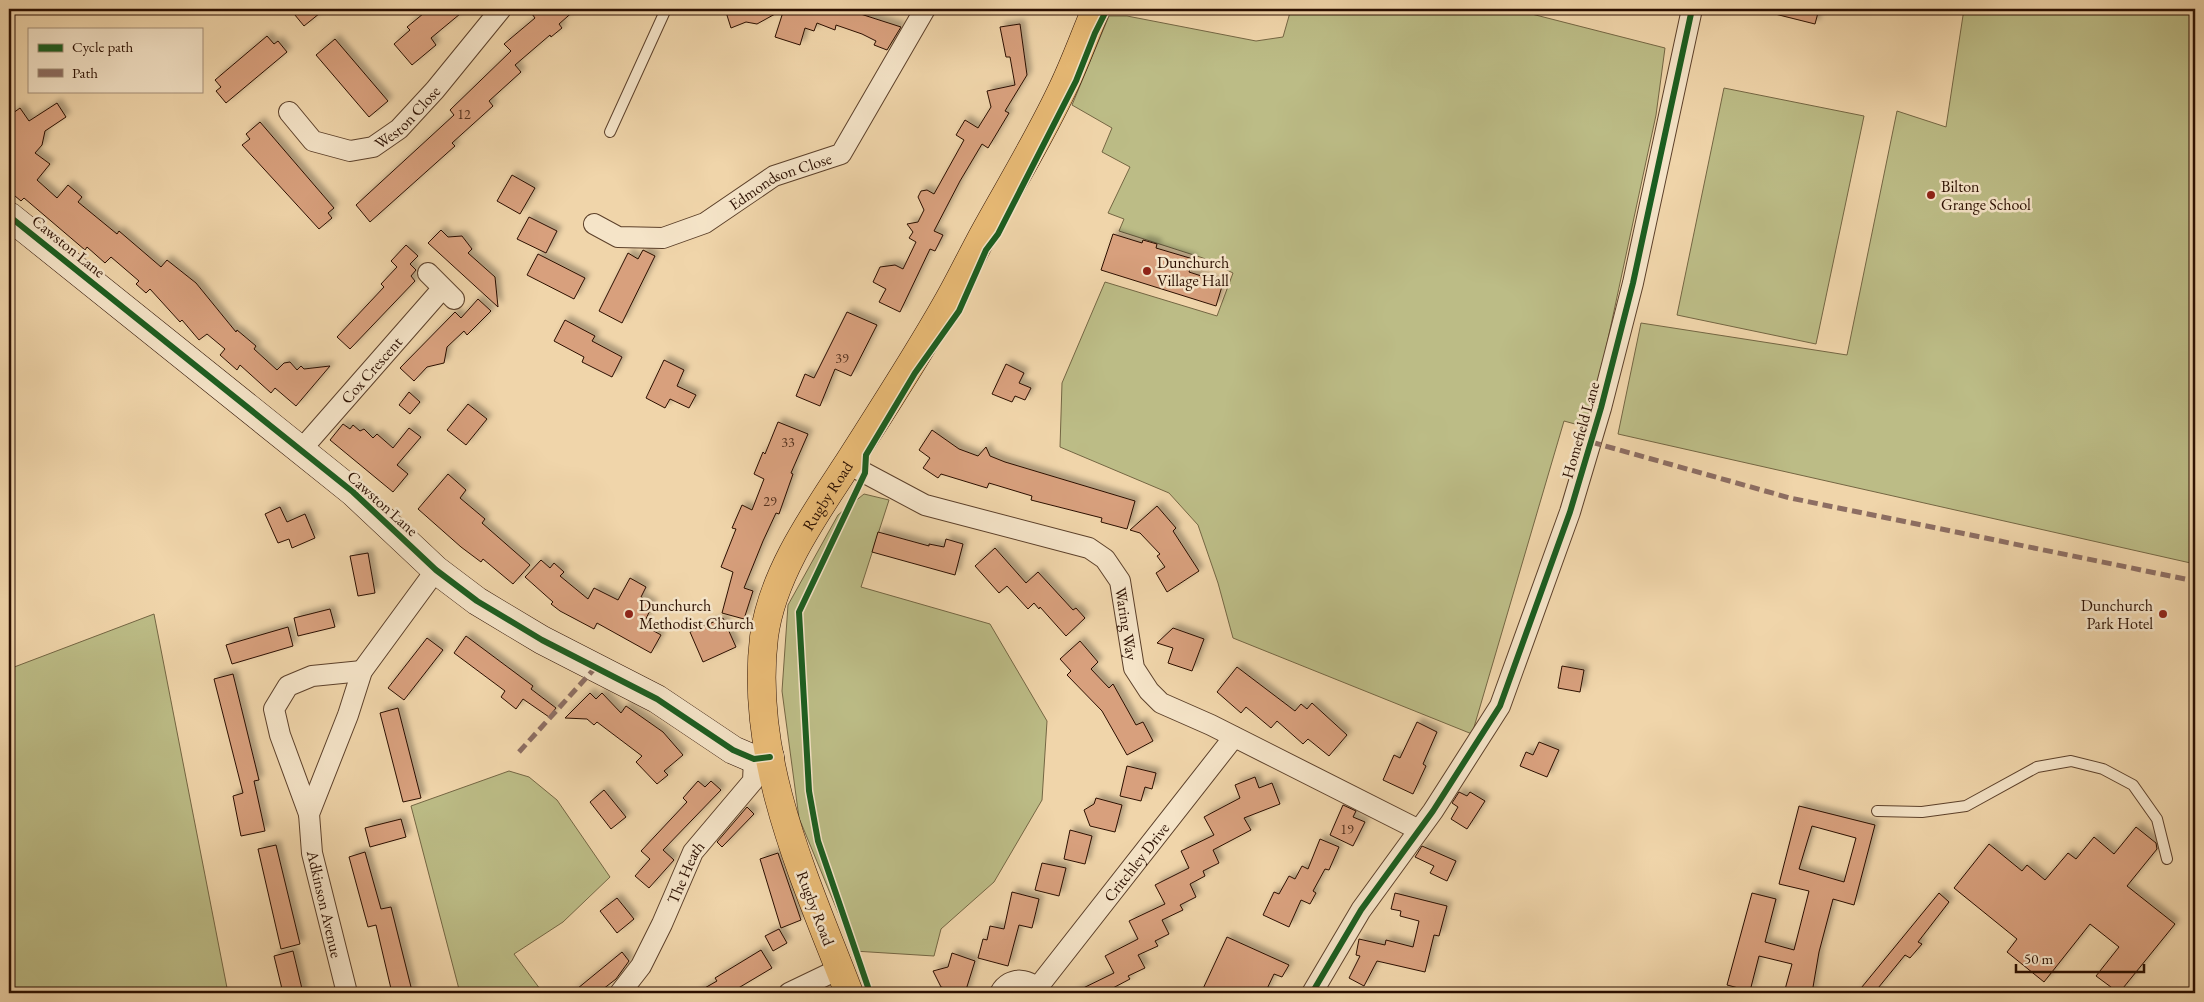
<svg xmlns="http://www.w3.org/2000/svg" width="2204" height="1002" font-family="'EB Garamond',serif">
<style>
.green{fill:#bcbc86;stroke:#746643}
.building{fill:#d8a07d;stroke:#2b0f00;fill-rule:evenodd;filter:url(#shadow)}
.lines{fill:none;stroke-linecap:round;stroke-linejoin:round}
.lane-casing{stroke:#5c402a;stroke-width:12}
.street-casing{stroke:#5c402a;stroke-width:22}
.secondary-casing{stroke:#2b0f00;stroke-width:29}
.primary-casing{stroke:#2b0f00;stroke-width:29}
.lane{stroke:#f5e4c8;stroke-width:10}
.street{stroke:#f5e4c8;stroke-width:20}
.secondary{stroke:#f5e4c8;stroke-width:28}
.primary{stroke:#e8ba75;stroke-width:28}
.quiet{stroke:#8d6e63;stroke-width:5;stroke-dasharray:10 5;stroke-linecap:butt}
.cycleway-casing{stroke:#f5e4c8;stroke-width:9}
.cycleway{stroke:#1b5e20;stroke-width:6}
.poi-dot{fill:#8f2418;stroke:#f5e4c8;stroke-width:2}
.labels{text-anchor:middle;stroke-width:5;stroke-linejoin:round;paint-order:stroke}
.number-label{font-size:14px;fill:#56331f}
.street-label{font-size:16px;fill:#2b0f00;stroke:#f5e4c8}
.poi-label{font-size:16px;fill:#2b0f00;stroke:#f5e4c8;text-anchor:start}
</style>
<defs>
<filter id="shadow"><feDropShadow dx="4.5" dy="-4.5" stdDeviation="2.5" flood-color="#0004"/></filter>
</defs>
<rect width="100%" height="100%" fill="#f0d5aa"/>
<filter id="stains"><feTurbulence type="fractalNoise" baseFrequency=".004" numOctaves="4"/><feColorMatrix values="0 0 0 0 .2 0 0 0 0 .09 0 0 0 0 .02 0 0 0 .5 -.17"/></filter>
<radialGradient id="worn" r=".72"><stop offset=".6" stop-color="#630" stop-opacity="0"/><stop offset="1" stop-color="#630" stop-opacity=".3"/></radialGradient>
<g class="green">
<path d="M1291,9H1512L1665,48L1656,115L1590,423L1575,424L1564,421L1472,734L1233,638L1218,583L1198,525L1169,493L1060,447L1062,383L1105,282L1217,316L1233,273L1203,258L1119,231L1124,219L1108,213L1130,167L1102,152L1112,128L1072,105L1109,16H1127L1256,41L1283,37Z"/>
<path d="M1964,9H2195V564L1618,434L1641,323L1847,355L1897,111L1946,127Z"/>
<path d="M1724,88L1864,116L1816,344L1677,315Z"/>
<path d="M864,494L889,500L861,587L990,624L1047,721L1042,800L994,882L941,929L934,956L854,951L799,818L782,691L788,605L838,515Z"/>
<path d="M154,614L228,993H9V669Z"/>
<path d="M509,771L529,777L557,800L610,877L563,922L514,954L543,993H460L411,806Z"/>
</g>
<g class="building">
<path d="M290,9H325L304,26Z"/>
<path d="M429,9H466L431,38L436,45L412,65L394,44L410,30L407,27Z"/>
<path d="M539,9H576L559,24L562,28L551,37L550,35L515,65L521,72L489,101L493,106L452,143L455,146L370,222L356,205L454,115L450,110L511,51L504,44L535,18L532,14Z"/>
<path d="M725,9H784L757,24L746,22L731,28Z"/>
<path d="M784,9H845L901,27L887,50L874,45L876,41L862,34L836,25L835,30L817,23L814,31L805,28L800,45L775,37Z"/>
<path d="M1776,9H1819L1815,24L1775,14Z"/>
<path d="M1020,24L1027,75L1005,111L1009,113L988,148L982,144L960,181L934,231L943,235L935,251L930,249L900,312L879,302L886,289L873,282L880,267L895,265L903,269L916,242L909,238L913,232L907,224L918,222L924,210L918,197L921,191L927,190L934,194L964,140L956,135L965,120L978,128L991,107L987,91L1015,85L1010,57H1006L1000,27Z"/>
<path d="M267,36L274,44L278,41L287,52L226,103L216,91L221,87L215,80Z"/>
<path d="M335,39L388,101L369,117L316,55Z"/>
<path d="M57,103L66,117L45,131L42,145L35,153L50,164L37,180L57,198L68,185L82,197L78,202L117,234L119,231L161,267L167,260L196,283L236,332L237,330L256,346L254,349L277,370L284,363L290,362L297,370L301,366L304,369L330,366L296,406L275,388L271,393L240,365L237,370L220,355L225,349L207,334L199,340L182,320L180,322L150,289L146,293L136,284L139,281L111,257L105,263L87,247L85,250L24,198L21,201L9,191V116L20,108L29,121Z"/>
<path d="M260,122L334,208L328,213L332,218L319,229L242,145L250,139L246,134Z"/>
<path d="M512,175L535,188L520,214L497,201Z"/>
<path d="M529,217L557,231L546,253L517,239Z"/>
<path d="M441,230L448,237L462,236L472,249L468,253L495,277L498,307L428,243Z"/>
<path d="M1113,234L1142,243L1143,240L1157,244L1156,248L1193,259L1189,272L1223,283L1216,306L1101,270Z"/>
<path d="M406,245L418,256L410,264L416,270L411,276L415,281L350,349L337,337L384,287L381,284L397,267L391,261Z"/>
<path d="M643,250L655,256L622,323L599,311L628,253L638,259Z"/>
<path d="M538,254L585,278L574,299L527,275Z"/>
<path d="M478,299L491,311L467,335L464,331L447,347L444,363L427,367L414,381L400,368L455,312L461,318Z"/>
<path d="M847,312L877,325L851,376L835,369L820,406L796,396L805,374L814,378Z"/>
<path d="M565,320L595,336L592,341L622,357L612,377L582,362L584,357L554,341Z"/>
<path d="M664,360L684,370L677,386L696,395L689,408L670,399L665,408L646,398Z"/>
<path d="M1006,364L1024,373L1019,383L1031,388L1025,400L1015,396L1012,402L992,394Z"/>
<path d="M409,392L420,402L410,414L399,405Z"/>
<path d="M468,404L487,419L466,445L447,430Z"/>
<path d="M778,422L808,434L791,473L793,474L779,514L776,513L763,541L744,588L753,591L744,619L722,613L733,572L721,567L736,529L732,528L742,505L752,510L764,479L754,474L763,452L765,454Z"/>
<path d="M343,424L350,429L353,425L360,431L364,429L373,438L377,434L393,448L409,428L421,437L397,465L408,474L393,492L330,440Z"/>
<path d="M932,430L959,449L978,456L986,447L990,456L1005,462L1135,501L1127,529L1101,522L1102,518L1031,500L1032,496L989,483L987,488L941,474L938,478L923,468L930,458L919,450Z"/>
<path d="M448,474L466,490L460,498L485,519L482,523L530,565L513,584L483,559L481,562L461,547L418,509Z"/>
<path d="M1157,506L1176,528L1173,531L1199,571L1167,592L1156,573L1165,567L1157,556L1160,554L1140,533L1130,530Z"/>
<path d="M280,507L287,522L305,514L315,538L292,548L289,539L278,543L265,514Z"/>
<path d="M878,532L929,546V544L944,547L946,539L963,544L955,575L872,552Z"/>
<path d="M995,548L1026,583L1038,572L1073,610L1076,608L1085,618L1066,636L1040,607L1039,609L1034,603L1028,609L1007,586L999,593L975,566Z"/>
<path d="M368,553L375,593L358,596L350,556Z"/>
<path d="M541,560L550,568L554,563L564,572L560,576L588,599L594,588L618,600L630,578L646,587L641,597L653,604L643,625L661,635L651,653L597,623L594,629L560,611L551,604L553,602L525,577Z"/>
<path d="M330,609L335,627L298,636L294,618Z"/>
<path d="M723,618L736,647L703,662L690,632Z"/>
<path d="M288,627L293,646L232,664L226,645Z"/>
<path d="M1173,628L1204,639L1192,671L1168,663L1173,648L1157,643Z"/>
<path d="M466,636L533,686L531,689L556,708L549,717L523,699L516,709L501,697L505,691L454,653Z"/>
<path d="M427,638L443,650L404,700L388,688Z"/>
<path d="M1080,641L1098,662L1091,669L1109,688L1113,684L1136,725L1143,722L1153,741L1127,755L1102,711L1067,675L1071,671L1060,659Z"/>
<path d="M1562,666L1584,670L1580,692L1558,688Z"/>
<path d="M1237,667L1295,711L1301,704L1307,709L1312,703L1347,735L1329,756L1308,739L1303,744L1277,721L1271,728L1246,707L1241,713L1217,692Z"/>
<path d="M233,674L259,780L254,781L265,831L241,836L233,796L243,793L214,679Z"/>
<path d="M590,693L596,699L602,693L621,713L626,706L663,732L683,755L664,771L668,775L657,784L636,762L642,756L597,722L594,725L587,719L565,718Z"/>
<path d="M398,708L421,798L403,802L380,713Z"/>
<path d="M1417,722L1437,732L1423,764L1426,766L1413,794L1383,780L1394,755L1400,758Z"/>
<path d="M1539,742L1559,750L1547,777L1520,766L1526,752L1533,755Z"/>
<path d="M1127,766L1156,773L1152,789L1145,787L1141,801L1120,796Z"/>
<path d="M1255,777L1259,788L1272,783L1280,804L1244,818L1251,830L1213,850L1219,863L1203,871L1205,876L1190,884L1196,897L1180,905L1183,910L1162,920L1169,934L1155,941L1158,946L1138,955L1145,968L1128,976L1130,979L1111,989L1113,993H1073L1114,973L1105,956L1138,939L1129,921L1165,904L1155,885L1189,868L1181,851L1214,835L1204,817L1240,798L1235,785Z"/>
<path d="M698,781L705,787L711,781L721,790L663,850L674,860L649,888L635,876L650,859L641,851L687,802L683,798Z"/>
<path d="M604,790L626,817L611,829L590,802Z"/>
<path d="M1459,792L1467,796L1470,792L1485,801L1467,829L1451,819L1458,807L1452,803Z"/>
<path d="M1096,798L1122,805L1115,832L1090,826L1084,810L1094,804Z"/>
<path d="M1343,805L1356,811L1353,817L1365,822L1353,846L1330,835Z"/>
<path d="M1799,806L1875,825L1854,905L1833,899L1819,952L1812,993H1784L1792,964L1759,956L1750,991L1727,985L1752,893L1776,899L1765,942L1794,950L1809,891L1779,884ZM1812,826L1856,838L1844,882L1799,869Z"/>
<path d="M747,807L754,814L722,847L717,842Z"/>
<path d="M401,819L406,837L370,847L365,828Z"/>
<path d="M2136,827L2156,843L2157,849L2127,886L2175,924L2119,993L2096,976L2119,947L2090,924L2044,982L2007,952L2017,939L1954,888L1989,844L2022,871L2027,865L2045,880L2068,853L2076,859L2094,837L2114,854Z"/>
<path d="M1070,830L1092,836L1085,864L1064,859Z"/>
<path d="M1320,839L1339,847L1329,870L1325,869L1313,891L1316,893L1310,904L1301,900L1289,927L1263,915L1274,892L1279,894L1289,876L1295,879L1302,866L1308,869Z"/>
<path d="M276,845L300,944L281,949L258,849Z"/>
<path d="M1422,846L1456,861L1447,881L1430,873L1434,866L1415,857Z"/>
<path d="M365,852L381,909L391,907L412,991L392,993L376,925L368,927L349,857Z"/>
<path d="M778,853L801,920L781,928L760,859Z"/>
<path d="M1042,863L1066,868L1059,896L1035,890Z"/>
<path d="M1012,892L1039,899L1032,928L1019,925L1008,966L978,958L983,939L987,940L990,926L1004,929Z"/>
<path d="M1395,893L1447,906L1439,936L1434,935L1425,972L1377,961L1364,986L1349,978L1360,956L1356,955L1359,939L1385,945L1386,940L1413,947L1419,921L1400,916L1401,911L1391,909Z"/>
<path d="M1939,893L1949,902L1918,942L1922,944L1910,958L1905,955L1874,993H1857Z"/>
<path d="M617,898L634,919L617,933L600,911Z"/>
<path d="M779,929L787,943L773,951L765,936Z"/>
<path d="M1227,937L1289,965L1282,977L1274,974L1265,993H1201Z"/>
<path d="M761,950L772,968L730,993H696L717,981L715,978Z"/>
<path d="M293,951L303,993H283L274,956Z"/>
<path d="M622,952L629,961L616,979L598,993H572Z"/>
<path d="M952,953L975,961L965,993L941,987L933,971L948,967Z"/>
</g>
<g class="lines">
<defs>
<g id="lane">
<path d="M610,132L666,9"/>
<path d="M1877,811L1922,812L1966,806L2037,767L2071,761L2103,769L2133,785L2157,819L2167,859"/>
</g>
<g id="street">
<path id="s1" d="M289,112L313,141L350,151L373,147L399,129L435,90L501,9"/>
<path id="s2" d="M594,224L618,237L663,238L705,223L774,176L841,154L925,9"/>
<path d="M428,273L454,299"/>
<path id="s3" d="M300,451L442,289"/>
<path id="s4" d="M848,464L925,505L1089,548L1105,559L1120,581L1134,668L1149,691L1161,703L1211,725L1419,830"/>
<path d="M309,814L280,735L274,709L288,686L312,676L362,671"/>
<path id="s5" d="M1038,987L1234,737"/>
<path d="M347,993L312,853L309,814L348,715L362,671L436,570"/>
<path id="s6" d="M620,993L641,966L662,924L693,852L753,781L754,759"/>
<path d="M789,993L839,969"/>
<path d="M1000,993C1010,975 1031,978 1041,993"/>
<path d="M1312,993L1361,910L1433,811L1500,706L1570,512L1601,408L1633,283L1692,9"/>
</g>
<path id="secondary" d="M9,216L353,492L436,570L477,601L542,640L657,699L733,750L754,759L770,757"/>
<g id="primary">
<path id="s7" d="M849,993C806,881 749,760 764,637C772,574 815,514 849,462C882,410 916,358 946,305C961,279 973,253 987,228C1012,183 1038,140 1060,94C1074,66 1084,37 1096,9"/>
</g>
</defs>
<use href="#lane" class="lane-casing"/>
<use href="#street" class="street-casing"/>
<use href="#secondary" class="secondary-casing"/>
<use href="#primary" class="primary-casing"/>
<use href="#lane" class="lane"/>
<use href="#street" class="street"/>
<use href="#secondary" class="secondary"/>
<use href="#primary" class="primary"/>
<g class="quiet">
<path d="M1591,442L1790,498L2195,581"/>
<path d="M519,752L596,667"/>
</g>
<defs>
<g id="cycleway">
<path d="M9,216L353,492L436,570L477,601L542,640L657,699L733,750L754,759L770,757"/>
<path d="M870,993L818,841L809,791L799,612L865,473L866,455L915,373L959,311L986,250L998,234L1076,81L1095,33L1107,9"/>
<path d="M1312,993L1361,910L1433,811L1500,706L1570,512L1601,408L1633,283L1692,9"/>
</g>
</defs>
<use href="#cycleway" class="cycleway-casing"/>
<use href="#cycleway" class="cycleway"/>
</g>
<g class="poi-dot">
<circle cx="1931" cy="195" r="5"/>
<circle cx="1147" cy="271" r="5"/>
<circle cx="629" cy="614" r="5"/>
<circle cx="2163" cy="614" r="5"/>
</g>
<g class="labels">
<g class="number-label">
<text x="464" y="119">12</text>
<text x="842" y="363">39</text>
<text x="788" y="447">33</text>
<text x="770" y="506">29</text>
<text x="1347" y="834">19</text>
</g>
<g class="street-label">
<text dy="6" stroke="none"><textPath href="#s1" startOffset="145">Weston Close</textPath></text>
<text dy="6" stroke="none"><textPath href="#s2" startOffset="204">Edmondson Close</textPath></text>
<text transform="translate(69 246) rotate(39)" y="6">Cawston Lane</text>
<text dy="6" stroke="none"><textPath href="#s3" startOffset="108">Cox Crescent</textPath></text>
<text transform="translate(1580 430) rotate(-74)" y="6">Homefield Lane</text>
<text dy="6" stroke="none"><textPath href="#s7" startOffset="526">Rugby Road</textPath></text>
<text transform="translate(383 503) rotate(42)" y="6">Cawston Lane</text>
<text dy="6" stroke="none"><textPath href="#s4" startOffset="346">Waring Way</textPath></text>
<text dy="6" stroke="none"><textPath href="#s5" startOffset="159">Critchley Drive</textPath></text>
<text dy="6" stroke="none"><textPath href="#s6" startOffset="138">The Heath</textPath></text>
<text transform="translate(325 904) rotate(77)" y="6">Adkinson Avenue</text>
<text transform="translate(816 908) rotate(69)" y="6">Rugby Road</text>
</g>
<g class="poi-label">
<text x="1941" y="192">Bilton<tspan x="1941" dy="18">Grange School</tspan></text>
<text x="1157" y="268">Dunchurch<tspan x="1157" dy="18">Village Hall</tspan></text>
<text x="639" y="611">Dunchurch<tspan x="639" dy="18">Methodist Church</tspan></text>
<text x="2153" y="611" text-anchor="end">Dunchurch<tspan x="2153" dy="18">Park Hotel</tspan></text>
</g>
</g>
<rect width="2204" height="1002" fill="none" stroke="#f0d5aa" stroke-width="30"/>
<rect x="10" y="10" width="2184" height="982" fill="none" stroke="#2b0f00" stroke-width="2.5"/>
<rect x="15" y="15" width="2174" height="972" fill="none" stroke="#2b0f00"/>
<rect x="28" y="28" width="175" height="65" fill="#f5e4c8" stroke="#a48f78"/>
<rect x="38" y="44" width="25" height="8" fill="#1b5e20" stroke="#a48f78"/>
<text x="72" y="52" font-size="15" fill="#2b0f00">Cycle path</text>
<rect x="38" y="69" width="25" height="8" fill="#8d6e63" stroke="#a48f78"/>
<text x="72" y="78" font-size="15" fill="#2b0f00">Path</text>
<path d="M2016 964v8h128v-8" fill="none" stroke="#2b0f00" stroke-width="2.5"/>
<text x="2024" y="964" font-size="15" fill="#2b0f00" stroke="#f5e4c8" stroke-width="4" paint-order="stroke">50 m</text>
<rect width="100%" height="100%" filter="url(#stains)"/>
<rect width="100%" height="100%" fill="url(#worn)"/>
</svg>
